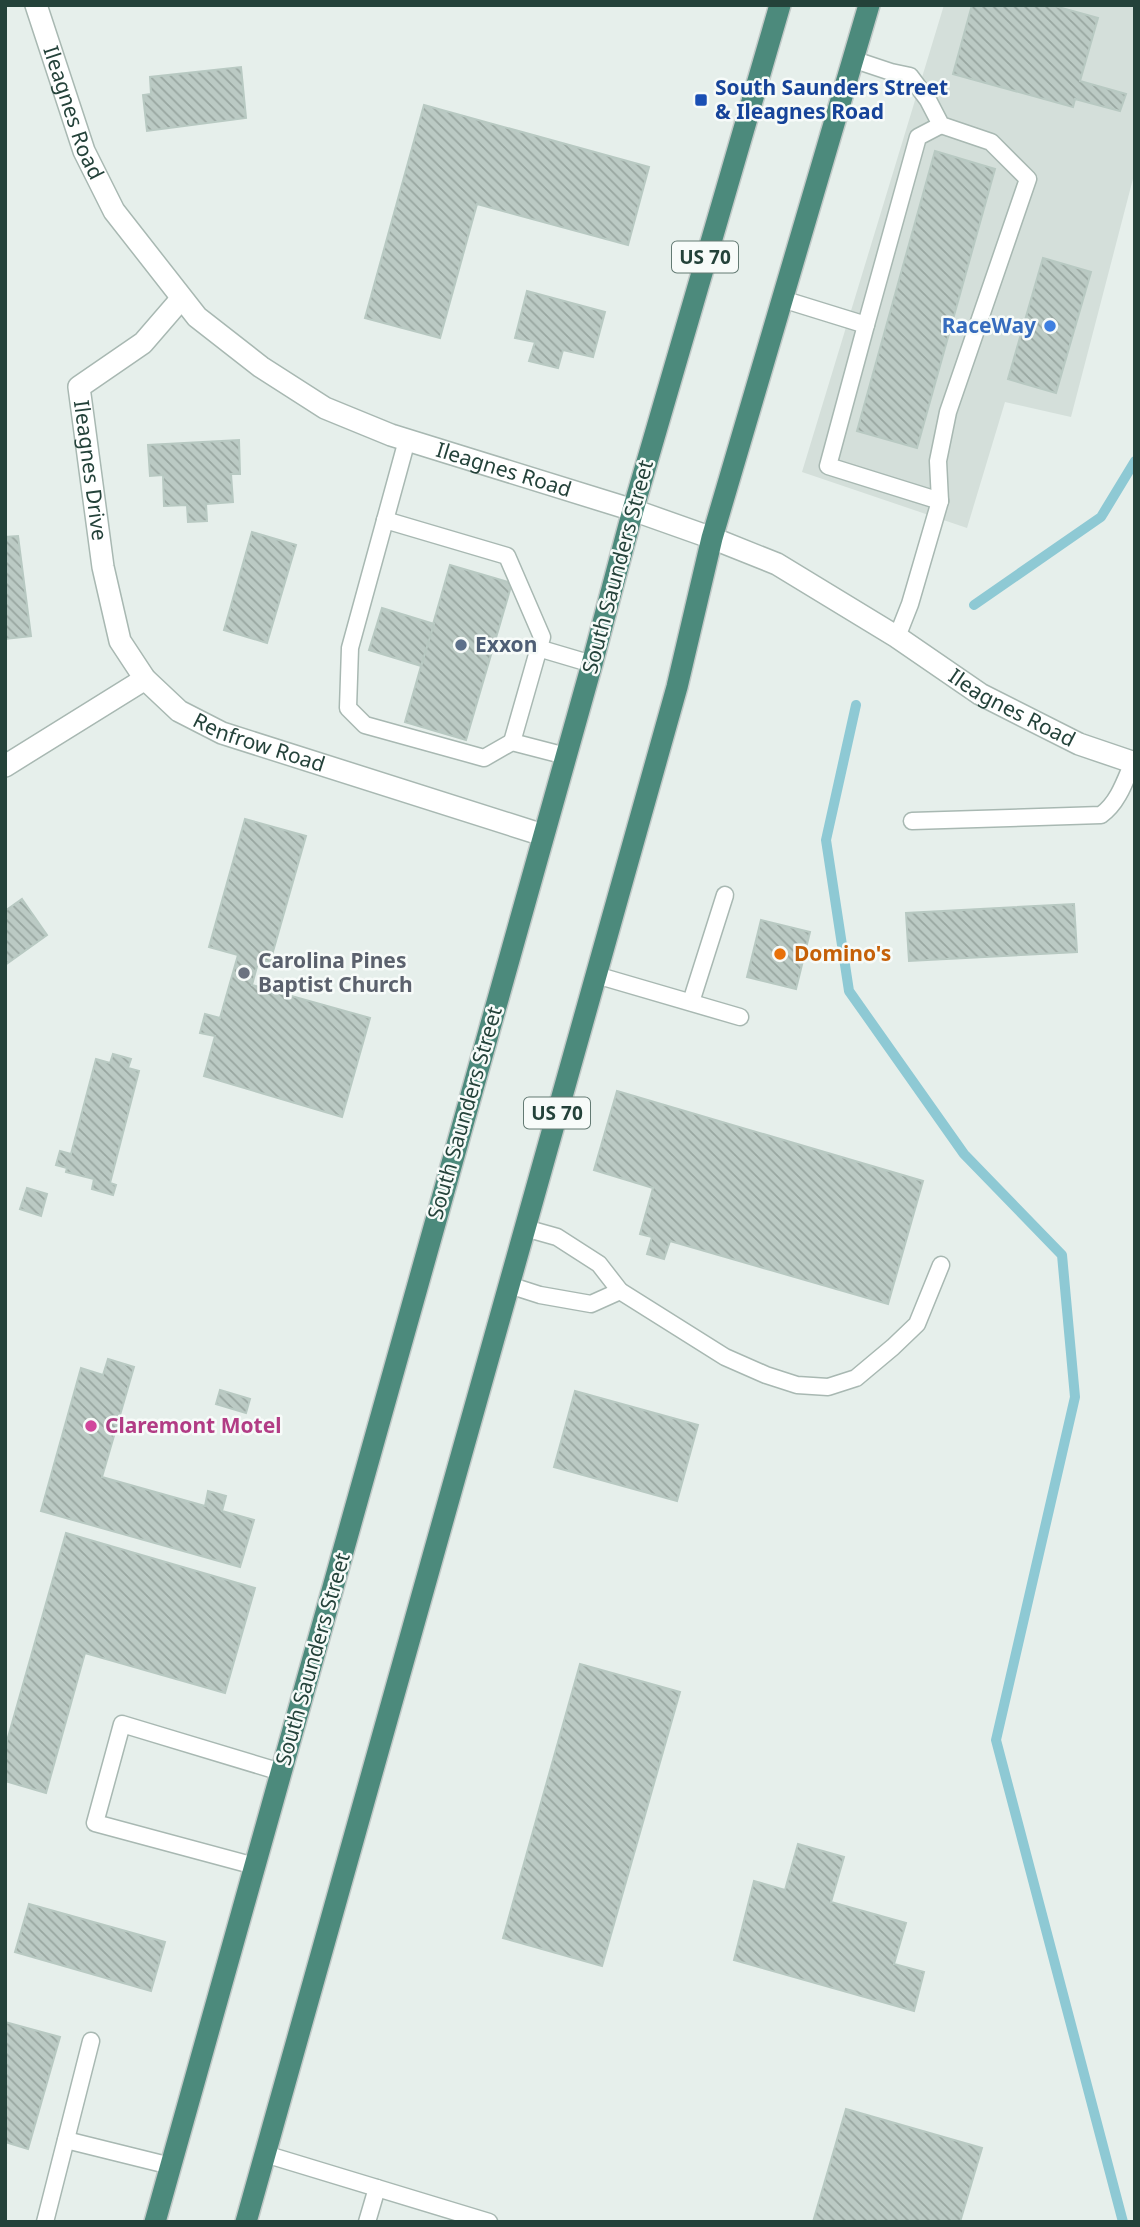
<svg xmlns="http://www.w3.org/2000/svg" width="1140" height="2227" font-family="'Noto Sans',sans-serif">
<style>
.built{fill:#d4dfda}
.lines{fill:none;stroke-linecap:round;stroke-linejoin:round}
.stream{stroke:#8ec9d4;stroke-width:10}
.building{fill:url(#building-back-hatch);stroke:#b8c9c2;stroke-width:2}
.service-casing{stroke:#a8b8b2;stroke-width:19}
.minor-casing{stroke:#a8b8b2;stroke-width:24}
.tertiary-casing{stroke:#a8b8b2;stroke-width:24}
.trunk-casing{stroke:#c2cac8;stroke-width:24}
.service{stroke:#fff;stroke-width:16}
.minor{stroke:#fff;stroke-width:21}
.tertiary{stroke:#fff;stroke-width:21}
.trunk{stroke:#4c8a7c;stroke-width:21}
.transit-dot{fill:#1a4fb4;stroke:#f7fbf9;stroke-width:2.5}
.shop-dot{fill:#3f7fe0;stroke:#f7fbf9;stroke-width:2.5}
.service-dot{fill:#5c6f8a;stroke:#f7fbf9;stroke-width:2.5}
.food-dot{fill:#e8710a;stroke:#f7fbf9;stroke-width:2.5}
.worship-dot{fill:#6b7280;stroke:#f7fbf9;stroke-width:2.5}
.hotel-dot{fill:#d1479c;stroke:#f7fbf9;stroke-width:2.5}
.labels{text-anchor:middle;stroke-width:5;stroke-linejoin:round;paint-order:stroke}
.shield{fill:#f7fbf9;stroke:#637a73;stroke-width:2}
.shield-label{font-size:19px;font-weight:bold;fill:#24423a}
.transit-label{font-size:21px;font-weight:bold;fill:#164399;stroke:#f7fbf9;text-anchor:start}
.street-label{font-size:21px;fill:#24423a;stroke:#f7fbf9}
.shop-label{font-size:21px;font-weight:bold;fill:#366cbe;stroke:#f7fbf9;text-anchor:end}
.service-label{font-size:21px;font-weight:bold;fill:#4e5e75;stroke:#f7fbf9;text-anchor:start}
.food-label{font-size:21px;font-weight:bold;fill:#c56008;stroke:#f7fbf9;text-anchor:start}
.worship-label{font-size:21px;font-weight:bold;fill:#5b616d;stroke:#f7fbf9;text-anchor:start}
.hotel-label{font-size:21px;font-weight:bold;fill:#b23c85;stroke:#f7fbf9;text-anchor:start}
</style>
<defs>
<pattern id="building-back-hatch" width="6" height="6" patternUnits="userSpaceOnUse" patternTransform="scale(1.75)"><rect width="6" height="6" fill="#bbcac4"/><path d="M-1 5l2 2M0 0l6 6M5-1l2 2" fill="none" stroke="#98a6a0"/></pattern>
</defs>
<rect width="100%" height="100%" fill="#e6efeb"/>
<path class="built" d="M944,5H1135V171L1071,417L1005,402L967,528L802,472Z"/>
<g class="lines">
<g class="stream">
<path d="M974,605L1101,517L1135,461"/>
<path d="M856,705L826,840L849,991L964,1154L1062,1255L1075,1397L996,1740L1123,2222"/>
</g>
</g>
<g class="building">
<path d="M972,5H1051L1098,18L1080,81L1126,94L1120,111L1075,99L1073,107L953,74Z"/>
<path d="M241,67L246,118L147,131L143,95L151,94L150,77Z"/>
<path d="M424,105L649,167L628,245L477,204L440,338L365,318Z"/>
<path d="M935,151L995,169L917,448L857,431Z"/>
<path d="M1043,258L1091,272L1056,393L1008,379Z"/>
<path d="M527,291L605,312L593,357L563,350L558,368L529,361L535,342L515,338Z"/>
<path d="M239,440L240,474H231L233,502L206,504L207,521L188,522L187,505L164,506L163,475L150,476L148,445Z"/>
<path d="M252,532L296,545L267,643L224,630Z"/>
<path d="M18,536L31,636L5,639V537Z"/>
<path d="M450,565L512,583L466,740L405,722Z"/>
<path d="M382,608L434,624L421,666L369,650Z"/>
<path d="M245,819L306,836L270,962L259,959L252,985L370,1018L342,1117L204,1076L215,1036L200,1033L205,1014L220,1018L238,955L209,947Z"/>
<path d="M22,899L47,935L5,965V911Z"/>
<path d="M1074,904L1077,952L909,961L906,913Z"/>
<path d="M761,920L810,932L796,989L747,977Z"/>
<path d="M113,1054L131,1059L128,1068L139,1071L110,1183L116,1185L113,1195L92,1189L94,1179L66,1172L67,1168L56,1165L60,1151L71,1154L96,1059L110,1063Z"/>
<path d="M617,1091L923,1181L888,1304L670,1241L664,1259L647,1254L652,1237L640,1234L653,1188L594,1170Z"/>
<path d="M27,1188L47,1194L41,1216L20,1209Z"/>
<path d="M108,1359L134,1367L102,1477L205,1506L208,1491L226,1496L222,1511L254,1520L240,1567L41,1511L81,1368L103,1375Z"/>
<path d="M220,1390L250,1399L246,1413L216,1404Z"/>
<path d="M575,1391L698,1425L677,1501L554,1467Z"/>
<path d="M66,1533L255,1588L225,1693L85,1653L46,1793L5,1781V1748Z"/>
<path d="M580,1664L680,1692L602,1966L503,1938Z"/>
<path d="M798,1844L844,1857L831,1902L906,1923L894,1964L924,1972L914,2011L734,1960L754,1881L785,1890Z"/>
<path d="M29,1904L165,1942L151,1991L15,1952Z"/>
<path d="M5,2022L60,2037L28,2149L5,2142Z"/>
<path d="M846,2109L982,2148L960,2222H813Z"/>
</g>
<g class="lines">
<defs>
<g id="service">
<path d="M852,59L891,72L910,76L928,100L941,125L991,142L1028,179L948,412L938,461L940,501L910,604L897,637"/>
<path d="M782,299L866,325L828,466L940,501"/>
<path d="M866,325L918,137L941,125"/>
<path d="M407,440L350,648L348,708L365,725L484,758L512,742L566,756"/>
<path d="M385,520L507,556L542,637L512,742"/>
<path d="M538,648L592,664"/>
<path d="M912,821L1101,815C1118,803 1125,781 1133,762"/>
<path d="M596,975L740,1017"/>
<path d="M691,1002L725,895"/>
<path d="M525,1228L557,1237L599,1264L620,1291L725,1357L766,1375L797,1385L828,1387L856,1378L893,1347L917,1324L941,1265"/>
<path d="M509,1285L540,1295L591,1304L620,1291"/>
<path d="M255,1866L95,1823L122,1724L281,1772"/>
<path d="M66,2140L171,2166"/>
<path d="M265,2154L489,2222"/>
<path d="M45,2222L91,2041"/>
<path d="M367,2222L377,2188"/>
</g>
<g id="minor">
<path id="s1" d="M181,299L143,343L79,387L103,567L120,641L145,679L179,711L222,733L543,835"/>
<path id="s2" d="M712,538L777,564L897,637L980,694L1079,744L1135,763"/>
<path d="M5,766L145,679"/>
</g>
<g id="tertiary">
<path id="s3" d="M36,5L84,151L114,211L197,317L261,367L325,408L391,435L633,510L712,538"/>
</g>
<g id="trunk">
<path d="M155,2222L592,664L633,510L780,5"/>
<path d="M246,2222L677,687L712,538L869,5"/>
</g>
</defs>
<use href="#service" class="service-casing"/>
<use href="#minor" class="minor-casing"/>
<use href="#tertiary" class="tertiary-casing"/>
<use href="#trunk" class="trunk-casing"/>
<use href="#service" class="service"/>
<use href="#minor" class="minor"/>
<use href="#tertiary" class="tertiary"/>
<use href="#trunk" class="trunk"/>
</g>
<rect class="transit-dot" x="694" y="93" width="14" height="14" rx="3.5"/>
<circle class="shop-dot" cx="1050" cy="326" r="7"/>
<circle class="service-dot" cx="461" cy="645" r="7"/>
<circle class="food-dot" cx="780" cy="954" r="7"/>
<circle class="worship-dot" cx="244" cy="973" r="7"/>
<circle class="hotel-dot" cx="91" cy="1426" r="7"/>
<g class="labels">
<g class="shield">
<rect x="672" y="241.5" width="66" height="31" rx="5"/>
<rect x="524" y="1097.5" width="66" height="31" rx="5"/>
</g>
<g class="shield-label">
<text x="705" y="264">US 70</text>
<text x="557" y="1120">US 70</text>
</g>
<g class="transit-label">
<text x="715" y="95">South Saunders Street<tspan x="715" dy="24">&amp; Ileagnes Road</tspan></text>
</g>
<g class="street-label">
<text dy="7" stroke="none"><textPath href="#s3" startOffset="114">Ileagnes Road</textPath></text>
<text dy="7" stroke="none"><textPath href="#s1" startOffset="220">Ileagnes Drive</textPath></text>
<text dy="7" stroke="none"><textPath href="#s3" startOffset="702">Ileagnes Road</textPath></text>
<text transform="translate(618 567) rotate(-75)" y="7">South Saunders Street</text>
<text dy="7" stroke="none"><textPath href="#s2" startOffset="346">Ileagnes Road</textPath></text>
<text dy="7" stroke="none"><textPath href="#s1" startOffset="572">Renfrow Road</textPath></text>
<text transform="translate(465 1113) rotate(-74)" y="7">South Saunders Street</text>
<text transform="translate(313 1659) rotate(-74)" y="7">South Saunders Street</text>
</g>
<g class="shop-label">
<text x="1036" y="333">RaceWay</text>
</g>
<g class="service-label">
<text x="475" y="652">Exxon</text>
</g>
<g class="food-label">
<text x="794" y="961">Domino's</text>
</g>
<g class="worship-label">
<text x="258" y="968">Carolina Pines<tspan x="258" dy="24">Baptist Church</tspan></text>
</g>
<g class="hotel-label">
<text x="105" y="1433">Claremont Motel</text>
</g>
</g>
<rect width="1140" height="2227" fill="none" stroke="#24423a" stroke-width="14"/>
</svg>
